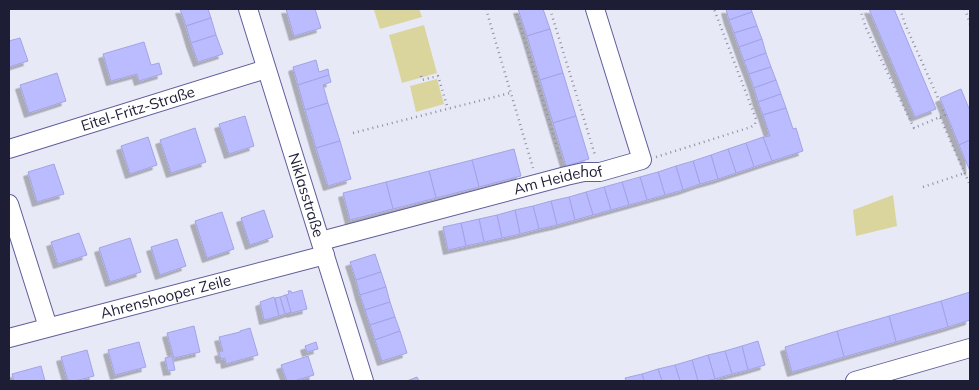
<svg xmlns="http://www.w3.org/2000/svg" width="979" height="390" font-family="Mulish,sans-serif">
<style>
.green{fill:#dad59d}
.building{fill:#bbbcff;stroke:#a3a3e4;filter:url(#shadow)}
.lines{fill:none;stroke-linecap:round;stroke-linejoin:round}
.street-casing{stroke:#605e9a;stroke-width:20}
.path{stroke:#8e8ea1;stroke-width:2.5;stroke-dasharray:1 4;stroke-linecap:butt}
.street{stroke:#fff;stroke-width:18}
.labels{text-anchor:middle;stroke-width:4;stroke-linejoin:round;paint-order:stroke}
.street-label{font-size:15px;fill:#1e1d36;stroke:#e8e9f7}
</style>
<defs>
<filter id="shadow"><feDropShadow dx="-4.5" dy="4.5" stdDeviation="0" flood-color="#0004"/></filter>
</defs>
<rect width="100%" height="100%" fill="#e8e9f7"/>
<g class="green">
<path d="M380,9H419L422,17L380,29L374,10Z"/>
<path d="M424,25L437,73L402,83L389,35Z"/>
<path d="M437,79L444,104L416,112L410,86Z"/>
<path d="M893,195L897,226L856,236L853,210Z"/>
</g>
<g class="building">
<path d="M180,9H208L211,18L186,26Z"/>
<path d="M286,9H315L321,28L294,36Z"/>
<path d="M518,9H543L550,29L527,36Z"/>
<path d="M726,9H751L752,12L729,20Z"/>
<path d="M869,9H894L936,109L915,117Z"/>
<path d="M752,12L757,26L734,33L729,20Z"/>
<path d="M211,18L216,35L191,43L186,26Z"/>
<path d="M757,26L762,39L739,47L734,33Z"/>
<path d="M550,29L563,73L540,80L527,36Z"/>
<path d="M216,35L223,54L198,62L191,43Z"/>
<path d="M20,38L28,61L9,67V41Z"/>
<path d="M762,39L766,53L744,61L739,47Z"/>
<path d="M144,42L151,65L159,63L162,74L139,81L137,74L111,81L103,54Z"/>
<path d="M766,53L771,67L749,74L744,61Z"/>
<path d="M316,60L319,72L328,69L329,75L298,85L293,67Z"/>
<path d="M771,67L776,80L754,88L749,74Z"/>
<path d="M57,73L66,101L29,113L20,85Z"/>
<path d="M563,73L576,116L553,123L540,80Z"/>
<path d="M329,75L331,82L323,85L328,103L305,110L298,85Z"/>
<path d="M776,80L781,94L758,102L754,88Z"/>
<path d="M961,89L970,111V140L959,145L940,98Z"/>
<path d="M781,94L786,108L763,115L758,102Z"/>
<path d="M328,103L340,141L316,148L305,110Z"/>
<path d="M786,108L793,129L796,128L803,151L772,161L763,137L770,136L763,115Z"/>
<path d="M245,116L254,146L229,154L219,124Z"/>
<path d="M576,116L589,159L566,166L553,123Z"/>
<path d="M195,128L206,162L171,173L160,140Z"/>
<path d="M148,137L157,165L130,174L121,146Z"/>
<path d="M763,137L772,161L754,167L746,143Z"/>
<path d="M970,140V171L959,145Z"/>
<path d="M340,141L351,179L328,186L316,148Z"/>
<path d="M746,143L754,167L736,173L728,149Z"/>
<path d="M514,149L521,176L479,187L472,160Z"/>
<path d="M728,149L736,173L718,179L711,155Z"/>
<path d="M711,155L718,179L700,184L693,161Z"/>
<path d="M472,160L479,187L436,198L429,171Z"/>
<path d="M693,161L700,184L683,190L676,166Z"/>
<path d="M54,164L64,194L37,202L28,172Z"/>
<path d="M676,166L683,190L665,195L658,172Z"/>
<path d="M429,171L436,198L393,209L386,182Z"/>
<path d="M658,172L665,195L647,200L640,177Z"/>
<path d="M640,177L647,200L629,205L622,182Z"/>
<path d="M386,182L393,209L350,220L343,193Z"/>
<path d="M622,182L629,205L611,210L604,187Z"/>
<path d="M604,187L611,210L593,215L586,192Z"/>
<path d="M586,192L593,215L575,220L569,197Z"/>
<path d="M569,197L575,220L557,225L551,201Z"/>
<path d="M551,201L557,225L539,229L533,206Z"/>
<path d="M533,206L539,229L520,234L515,210Z"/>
<path d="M264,210L273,237L250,245L241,218Z"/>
<path d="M515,210L520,234L502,238L497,215Z"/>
<path d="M222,212L234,249L207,258L195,221Z"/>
<path d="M497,215L502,238L484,242L479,219Z"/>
<path d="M479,219L484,242L466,246L461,223Z"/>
<path d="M461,223L466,246L448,250L443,227Z"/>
<path d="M79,233L87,255L58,264L51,242Z"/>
<path d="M130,238L141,272L110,282L99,248Z"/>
<path d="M177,239L186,266L160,275L151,247Z"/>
<path d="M375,254L381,272L356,280L350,262Z"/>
<path d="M381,272L386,287L360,295L356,280Z"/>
<path d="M386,287L390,302L365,310L360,295Z"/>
<path d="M302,290L307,309L291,313L286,295L289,294L288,291H291L292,293Z"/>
<path d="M970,292V320L948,327L941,301Z"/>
<path d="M286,295L291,312L285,314L280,297Z"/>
<path d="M274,297L279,316L264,320L260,302Z"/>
<path d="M280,297L285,314L279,316L275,298Z"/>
<path d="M941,301L948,327L896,342L889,316Z"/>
<path d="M390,302L395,317L370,325L365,310Z"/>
<path d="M889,316L896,342L844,357L837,331Z"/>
<path d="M395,317L400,331L375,340L370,325Z"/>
<path d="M194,326L200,352L174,358L167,333Z"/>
<path d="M250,328L258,355L226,364L225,358L221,359L219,352L223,351L219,337L240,332V331Z"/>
<path d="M400,331L407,353L382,361L375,340Z"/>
<path d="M837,331L844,357L792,372L785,347Z"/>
<path d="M758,341L765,365L748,370L742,346Z"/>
<path d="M139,342L146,367L115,375L108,350Z"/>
<path d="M316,342L318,349L307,352L305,346Z"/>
<path d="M742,346L748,370L732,374L725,351Z"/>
<path d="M87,350L94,376L75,381H68L61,357Z"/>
<path d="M725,351L732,374L715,379L708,355Z"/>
<path d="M708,355L715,379L706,381H698L692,360Z"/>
<path d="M172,356L175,370L168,371L165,358Z"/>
<path d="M308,356L314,375L294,381H287L281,365Z"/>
<path d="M692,360L698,381H680L675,365Z"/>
<path d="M675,365L680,381H662L658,369Z"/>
<path d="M41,366L45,381H14L12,374Z"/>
<path d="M658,369L662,381H644L642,374Z"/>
<path d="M642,374L644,381H626L625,378Z"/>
<path d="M417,377L419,381H407Z"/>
</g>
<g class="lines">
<defs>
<g id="street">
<path id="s1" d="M248,9L364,381"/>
<path id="s2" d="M9,149L266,69"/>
<path d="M9,204L48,327"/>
<path id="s3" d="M321,241L566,176L584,172H600L642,160L595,9"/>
<path id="s4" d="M9,338L325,255"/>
<path d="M855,381L970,348"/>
</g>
</defs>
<use href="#street" class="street-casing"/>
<g class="path">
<path d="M486,9L533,168"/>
<path d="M515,9L561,160"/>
<path d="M550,9L595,155"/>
<path d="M860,9L866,28L914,128L940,117L970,185"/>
<path d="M900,9L905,24L938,98"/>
<path d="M965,9L970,24"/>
<path d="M421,76L422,80L438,76L448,109"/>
<path d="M940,117L945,115L941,106"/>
<path d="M353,133L510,93"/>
<path d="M656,157L751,127L755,124L756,119L714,9"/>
<path d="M923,187L965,173"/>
</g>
<use href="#street" class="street"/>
</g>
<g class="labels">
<g class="street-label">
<text dy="5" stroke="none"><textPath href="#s2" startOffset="135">Eitel-Fritz-Straße</textPath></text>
<text dy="5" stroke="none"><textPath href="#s3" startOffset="245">Am Heidehof</textPath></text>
<text dy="5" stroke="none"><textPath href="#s1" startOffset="195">Niklasstraße</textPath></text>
<text dy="5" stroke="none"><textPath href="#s4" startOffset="162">Ahrenshooper Zeile</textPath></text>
</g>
</g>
<rect width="979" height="390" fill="none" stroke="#1e1d36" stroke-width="20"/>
</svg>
